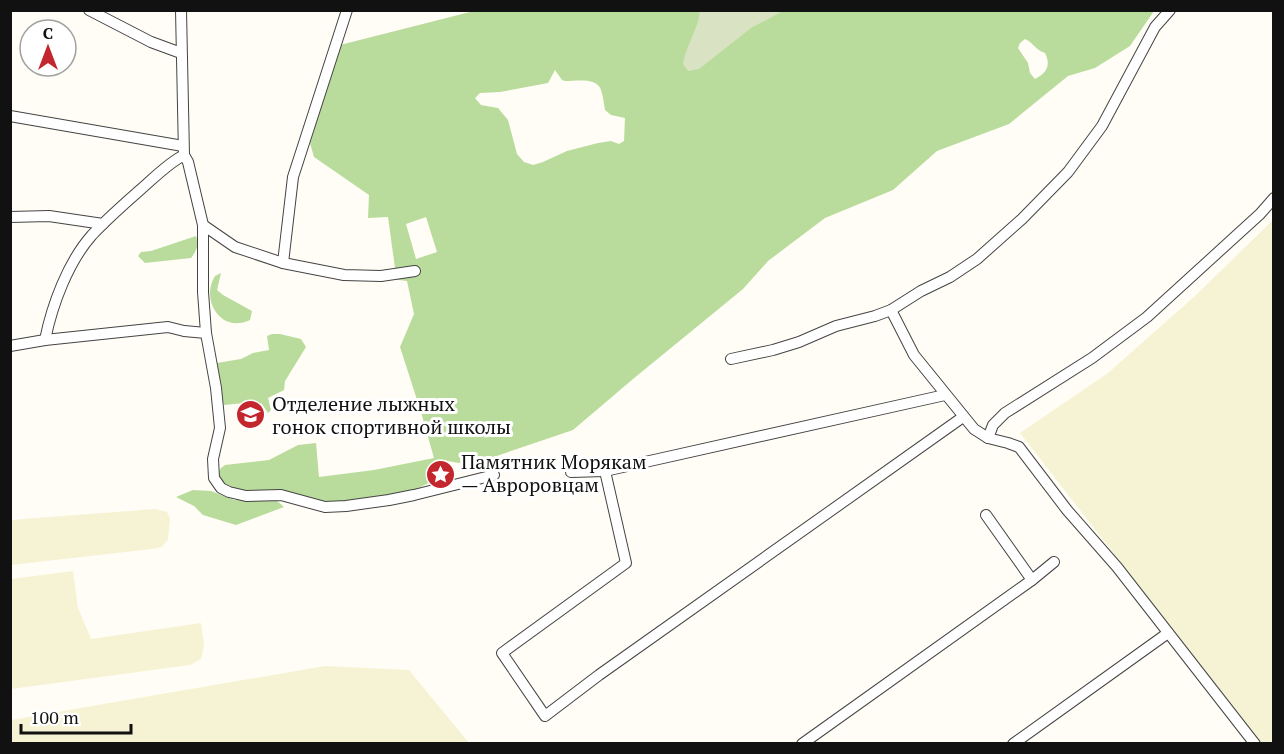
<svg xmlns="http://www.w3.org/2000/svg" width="1284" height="754" font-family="'PT Serif',serif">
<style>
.farmland{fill:#f6f3d4}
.forest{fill:#b9dc9c;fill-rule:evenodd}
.cemetery{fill:#d9e3c4}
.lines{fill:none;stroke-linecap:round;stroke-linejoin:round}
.minor-casing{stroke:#444;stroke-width:12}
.minor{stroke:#fff;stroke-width:10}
.labels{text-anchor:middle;stroke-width:6;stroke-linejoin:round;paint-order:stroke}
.poi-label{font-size:20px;fill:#111;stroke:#fff;text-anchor:start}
</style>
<rect width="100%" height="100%" fill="#fffdf5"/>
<g class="farmland">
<path d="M1273,220L1274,743L1262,744L1020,433L1108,373L1196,295Z"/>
<path d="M155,509L167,512L170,519L168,539L162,547L152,549L11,565V520Z"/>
<path d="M73,571L78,608L91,639L201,623L204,645L201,659L190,665L11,689V579Z"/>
<path d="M325,666L409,670L469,743H11V720Z"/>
</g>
<g class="forest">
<path d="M474,11H1154L1130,46L1095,68L1068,76L1009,124L937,151L893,190L825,218L768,261L743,289L633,379L573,430L470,465L437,459L445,466L426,471L429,483L416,489L410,495L325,506L244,492L221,482L218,473L221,468L225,465L269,460L298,445L316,443L319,477L374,470L434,458L421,412L400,347L414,314L407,281L392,279L395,268L388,217L368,218L369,195L314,157L310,143L340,45ZM1025,39C1034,43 1034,49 1045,53C1051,65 1047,73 1035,79L1030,73L1028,63L1018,48L1020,43ZM555,70L562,80L565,81C577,81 597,77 601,90C603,96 604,104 605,110L611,115L625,118L624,141L619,144L611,141L598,143L567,151L543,162L533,165L524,162L517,154L508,120L498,108L481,105L475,98L480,93L500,92L548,83ZM426,217L437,252L416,259L406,224Z"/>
<path d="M196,236C199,246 197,250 191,258L145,263L138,256L141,252L151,251Z"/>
<path d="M221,273L217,290L223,295L252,311L250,320C221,334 200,300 215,276Z"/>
<path d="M272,334H280L301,339L306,347L285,381L284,390L268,398L271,410L268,413L262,404L254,402L224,405L221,394L217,363L241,359L253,353L269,350L267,336Z"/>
<path d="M193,490L211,491L234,500L277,501L284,507L236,525L203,515L194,506L176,497Z"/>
</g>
<path class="cemetery" d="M700,11V10L783,11L751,28L699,69L688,71L683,64C686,45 698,30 700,11Z"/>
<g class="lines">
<defs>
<g id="minor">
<path d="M89,10L151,42L181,53"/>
<path d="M181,10L184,155L188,162L203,225V292L206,333L216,388L220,428L213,459L214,478L221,488L229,492L246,496L281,495L325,507L346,506L389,500L414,495L494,475"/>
<path d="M10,116L183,146"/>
<path d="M10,217L49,216L103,224"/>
<path d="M203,225L235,247L283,263L344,275L381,276L415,271"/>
<path d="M283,263L293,177L347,10"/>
<path d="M891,310L914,355L974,429L988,438L1008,443L1019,447L1067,510L1117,567L1255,744"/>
<path d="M45,340C52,305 68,262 92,235C107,219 124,204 140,190C154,178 167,164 184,155"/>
<path d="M10,346L45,340L168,327L184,331L206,333"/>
<path d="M731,359L773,350L799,342L836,326L875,316L891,310L921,291L950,277L977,259L1022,219L1068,172L1102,126L1155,27L1170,10"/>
<path d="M945,395L605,471L626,563L502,653L545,716L599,675L963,417"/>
<path d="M988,438L993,425L1005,413L1092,358L1147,317L1260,214L1274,198"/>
<path d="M571,472L605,471"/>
<path d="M986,515L1032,580"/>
<path d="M802,744L1032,580L1054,562"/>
<path d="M1013,744L1168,633"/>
</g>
</defs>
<use href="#minor" class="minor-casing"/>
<use href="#minor" class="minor"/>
</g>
<defs>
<symbol id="school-disc" viewBox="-11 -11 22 22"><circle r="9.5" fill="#c4262e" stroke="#fff"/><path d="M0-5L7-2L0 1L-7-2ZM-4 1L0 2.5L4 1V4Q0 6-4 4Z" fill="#fff"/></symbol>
<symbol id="sight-disc" viewBox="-11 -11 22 22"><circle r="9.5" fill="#c4262e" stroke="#fff"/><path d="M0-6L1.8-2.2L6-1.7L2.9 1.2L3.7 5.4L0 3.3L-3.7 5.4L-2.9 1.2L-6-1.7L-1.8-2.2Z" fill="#fff"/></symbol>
</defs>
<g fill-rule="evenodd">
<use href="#school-disc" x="234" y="398" width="33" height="33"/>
<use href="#sight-disc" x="424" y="458" width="33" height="33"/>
</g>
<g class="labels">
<g class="poi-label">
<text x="272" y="411">Отделение лыжных<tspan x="272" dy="23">гонок спортивной школы</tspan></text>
<text x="461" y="469">Памятник Морякам<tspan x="461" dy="23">— Авроровцам</tspan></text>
</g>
</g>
<rect width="1284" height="754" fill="none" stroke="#111111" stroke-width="24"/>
<g transform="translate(48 48)"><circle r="28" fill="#ffffff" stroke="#a0a0a0" stroke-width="1.5"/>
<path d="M0-4.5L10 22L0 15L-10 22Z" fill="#c4262e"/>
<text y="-9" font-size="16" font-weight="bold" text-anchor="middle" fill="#111111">С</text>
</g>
<path d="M21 724v9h110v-9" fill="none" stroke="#111111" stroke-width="3"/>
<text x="30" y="724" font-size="18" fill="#111111" stroke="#ffffff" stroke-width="4.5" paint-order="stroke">100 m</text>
</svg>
